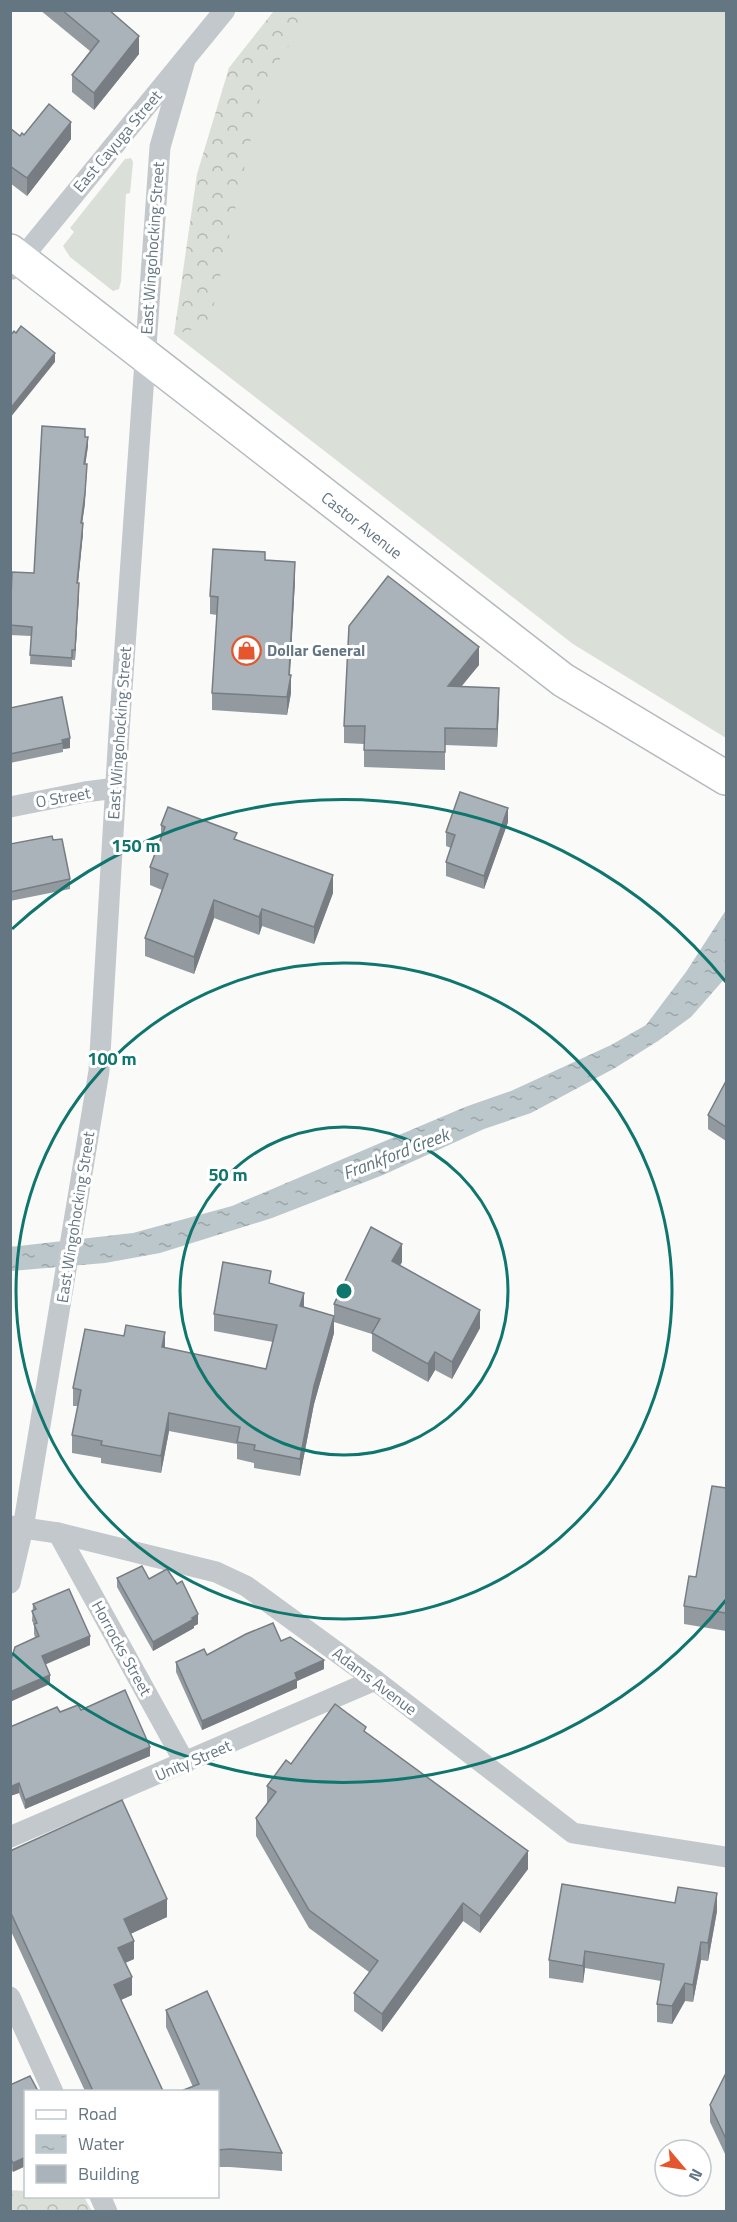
<svg xmlns="http://www.w3.org/2000/svg" width="737" height="2222" font-family="'Titillium Web',sans-serif">
<style>
.grass{fill:#dadfd7}
.forest{fill:url(#forest-crowns)}
.water{fill:url(#water-ripples)}
.lines{fill:none;stroke-linecap:round;stroke-linejoin:round}
.primary-casing{stroke:#b5babe;stroke-width:36}
.minor{stroke:#c3c8cc;stroke-width:21}
.primary{stroke:#fff;stroke-width:33}
.wall{fill:#929a9f}
.shaded-wall{fill:#777d82}
.building{fill:#aab3b9;stroke:#777d82;stroke-width:1.5}
.ring{fill:none;stroke:#0f766e;stroke-width:3}
.labels{text-anchor:middle;stroke-width:6;stroke-linejoin:round;paint-order:stroke}
.street-label{font-size:16px;fill:#657683;stroke:#fff}
.poi-label{font-size:16px;font-weight:bold;fill:#657683;stroke:#fff;text-anchor:start}
.water-label{font-size:18px;font-style:italic;fill:#60757c;stroke:#fff}
.centre{fill:#0f766e;stroke:#fff;stroke-width:3}
.ring-label{font-size:18px;text-anchor:middle;font-weight:bold;fill:#0f766e;stroke:#fff;stroke-width:6;stroke-linejoin:round;paint-order:stroke}
</style>
<defs>
<pattern id="forest-crowns" width="20" height="18" patternUnits="userSpaceOnUse" patternTransform="scale(1.5)"><rect width="20" height="18" fill="#dadfd7"/><path d="M2 6a3 3 0 1 1 6 0M12 15a3 3 0 1 1 6 0" fill="none" stroke="#b4b9b4"/></pattern>
<pattern id="water-ripples" width="26" height="14" patternUnits="userSpaceOnUse" patternTransform="scale(1.5)"><rect width="26" height="14" fill="#bbc7cb"/><path d="M2 4q2-2 4 0t4 0M15 11q2-2 4 0t4 0" fill="none" stroke="#9ca6aa"/></pattern>
</defs>
<rect width="100%" height="100%" fill="#fafaf8"/>
<g class="grass">
<path d="M274,11H726V738L573,644L174,334L229,68Z"/>
<path d="M131,158L133,162L130,193L126,194L121,281L119,289L113,291L70,257L63,246L74,232L70,228L125,159Z"/>
</g>
<g class="forest">
<path d="M274,11H312L263,85L209,326L174,334L197,174L229,68Z"/>
<path d="M10,2190L25,2191L26,2196L84,2197L92,2211H11Z"/>
</g>
<path class="water" d="M726,910V977L691,1017L658,1041L615,1068L531,1113L484,1129L383,1175L272,1218L160,1253L105,1263L11,1271L10,1247L133,1233L232,1206L465,1107L511,1091L611,1045L646,1025L686,972Z"/>
<g class="lines">
<defs>
<path id="primary" d="M10,251L563,680L726,778"/>
</defs>
<use href="#primary" class="primary-casing"/>
<g class="minor">
<path d="M13,269L225,10"/>
<path d="M10,807L85,792L116,788"/>
<path d="M10,1526L58,1533L216,1572L246,1586L375,1680L573,1833L726,1857"/>
<path d="M58,1533L185,1763"/>
<path d="M10,1583L23,1528L99,1071L119,732L160,147L185,60"/>
<path d="M10,1837L375,1680"/>
<path d="M10,1997L53,2092"/>
<path d="M100,2196L107,2212"/>
</g>
<use href="#primary" class="primary"/>
</g>
<g class="wall">
<path d="M40,10H109L139,54L94,110L72,92V75L90,51Z"/>
<path d="M10,128L20,136L24,135L71,139L27,196L10,183Z"/>
<path d="M85,437L88,446L85,464V503L82,523L83,533L78,583L79,593L75,660H72V667L30,664L31,636L10,635V603L34,573Z"/>
<path d="M265,560L295,580L290,675L291,693L287,715L212,710V693L217,615L210,614V596Z"/>
<path d="M479,665L461,686L499,705L497,747L445,745V770L364,767V744L344,743V726Z"/>
<path d="M10,708L70,748L63,749V752L10,763Z"/>
<path d="M508,822L484,889L446,876V862L451,848L446,846V832Z"/>
<path d="M161,825L237,840L333,893L314,944L262,926L259,935L214,918L194,974L145,956V938L162,890L150,885V867L161,838Z"/>
<path d="M53,840L70,879V889L10,901V844Z"/>
<path d="M726,1081V1141L708,1129V1115Z"/>
<path d="M402,1262L400,1265L480,1328L452,1379L435,1370L428,1382L372,1351V1334L334,1322V1333L314,1404L300,1476L254,1468V1463L237,1459V1444L169,1431L161,1473L101,1463V1458L72,1453V1435L78,1406H73V1388L124,1336L165,1348L266,1369L273,1342L214,1331V1314L271,1283L304,1307L334,1316V1304Z"/>
<path d="M726,1488V1631L684,1624V1606L696,1577Z"/>
<path d="M117,1578L149,1579L198,1624L194,1626V1628L153,1651L117,1587Z"/>
<path d="M33,1604L90,1645L45,1664L50,1684L34,1634V1624L32,1621Z"/>
<path d="M281,1641L324,1669L297,1681V1688L202,1730L176,1672V1662L207,1655Z"/>
<path d="M81,1710L150,1756L25,1809L19,1793L10,1796L60,1712Z"/>
<path d="M366,1733L528,1869L480,1933L463,1921L382,2032L354,2011V1993L369,1972L309,1928L256,1836V1818L267,1804V1786L291,1764Z"/>
<path d="M10,1851L167,1917L130,1934L134,1959L125,1963L132,1995L121,2000L163,2091H85L10,1929Z"/>
<path d="M717,1911L708,1961L701,1960L693,2002L685,2001L672,2024L657,2022V2004L661,1981L585,1968L583,1983L549,1978V1960Z"/>
<path d="M166,2010L282,2153V2171L230,2167H218V2091L193,2087L166,2027Z"/>
<path d="M726,2073V2156L710,2122V2105Z"/>
<path d="M30,2076L13,2172L10,2167V2085Z"/>
</g>
<g class="shaded-wall">
<path d="M139,36V54L94,110V93Z"/>
<path d="M71,122V139L27,196V178Z"/>
<path d="M55,353V362L10,418V409Z"/>
<path d="M88,437V446L84,474V464Z"/>
<path d="M87,464L85,503L81,532V523Z"/>
<path d="M83,523V533L77,593V583Z"/>
<path d="M295,562V580L289,685L291,675V693L287,715V697Z"/>
<path d="M79,583V593L75,660V650Z"/>
<path d="M479,647V665L448,703V686Z"/>
<path d="M499,688V705L497,747V729Z"/>
<path d="M70,738V748L63,749L62,740Z"/>
<path d="M508,808V822L484,889V876Z"/>
<path d="M333,875V893L314,944V927Z"/>
<path d="M214,900V918L194,974V957Z"/>
<path d="M262,909V926L259,935V917Z"/>
<path d="M402,1244V1262L392,1279V1261Z"/>
<path d="M304,1293V1310L300,1306Z"/>
<path d="M480,1310V1328L452,1379V1362Z"/>
<path d="M334,1316V1333L314,1404L300,1476V1459L314,1386Z"/>
<path d="M165,1332V1350L162,1347Z"/>
<path d="M435,1352V1370L428,1382V1364Z"/>
<path d="M169,1413V1431L161,1473V1456Z"/>
<path d="M198,1614V1624L194,1626V1628L153,1651V1642Z"/>
<path d="M90,1636V1645L42,1666V1656Z"/>
<path d="M324,1660V1669L297,1681V1688L202,1730V1721L295,1673Z"/>
<path d="M50,1675V1684L10,1702V1692Z"/>
<path d="M150,1747V1756L25,1809V1800Z"/>
<path d="M19,1783V1793L10,1796V1787Z"/>
<path d="M528,1851V1869L480,1933V1916Z"/>
<path d="M717,1893V1911L708,1961V1943Z"/>
<path d="M167,1899V1917L124,1937V1919Z"/>
<path d="M463,1903V1921L382,2032V2014Z"/>
<path d="M134,1941V1959L118,1966V1948Z"/>
<path d="M701,1942V1960L693,2002V1985Z"/>
<path d="M585,1951V1968L583,1983V1966Z"/>
<path d="M132,1977V1995L114,2003V1985Z"/>
<path d="M685,1983V2001L672,2024V2006Z"/>
<path d="M26,2157V2166L13,2172V2163Z"/>
</g>
<g class="building">
<path d="M62,10H109L139,36L94,93L72,75L99,41Z"/>
<path d="M49,104L71,122L27,178L10,166V128L20,136L22,133L24,135Z"/>
<path d="M21,326L55,353L10,409V336L14,331L16,333Z"/>
<path d="M42,426L85,429V437H88L84,464H87L85,493L81,523H83L77,583H79L75,650H72V658L30,655L32,627L10,625L12,572L34,573Z"/>
<path d="M213,549L265,552V560L295,562L289,675H291L287,697L212,693L218,597L210,596Z"/>
<path d="M388,576L479,647L448,686L499,688L497,729L445,728V752L364,750L365,726H344L349,626Z"/>
<path d="M62,697L70,738L62,740L63,743L10,754V708Z"/>
<path d="M460,792L508,808L484,876L446,862L455,835L446,832Z"/>
<path d="M168,807L237,833L234,839L333,875L314,927L262,909L259,917L214,900L194,957L145,938L168,874L150,867L165,827L161,825Z"/>
<path d="M52,836L53,840L62,839L70,879L10,892V844Z"/>
<path d="M726,1081V1127L708,1115Z"/>
<path d="M371,1227L402,1244L392,1261L480,1310L452,1362L435,1352L428,1364L372,1333L380,1319L334,1304Z"/>
<path d="M223,1262L271,1271L269,1283L304,1293L300,1306L334,1316L314,1386L300,1459L254,1450L255,1445L237,1442L240,1427L169,1413L161,1456L101,1445L102,1441L72,1435L81,1390L73,1388L85,1329L124,1336L126,1325L165,1332L162,1347L266,1369L277,1325L214,1314Z"/>
<path d="M712,1486L726,1488V1613L684,1606L689,1576L696,1577Z"/>
<path d="M142,1566L149,1579L167,1569L177,1584L182,1581L198,1614L192,1618L194,1619L153,1642L117,1578Z"/>
<path d="M69,1589L90,1636L42,1656L50,1675L10,1692V1663L15,1647L39,1636L34,1624L37,1623L32,1611L36,1609L33,1604Z"/>
<path d="M273,1623L281,1641L290,1637L324,1660L295,1673L297,1679L202,1721L176,1662L204,1649L207,1655L246,1634Z"/>
<path d="M125,1690L150,1747L25,1800L19,1783L10,1787V1727L57,1707L60,1712L78,1705L81,1710Z"/>
<path d="M335,1704L366,1727L364,1731L528,1851L480,1916L463,1903L382,2014L354,1993L378,1961L309,1910L256,1818L276,1792L267,1786L286,1760L291,1764Z"/>
<path d="M122,1800L167,1899L124,1919L134,1941L118,1948L132,1977L114,1985L163,2091H93L10,1911V1851Z"/>
<path d="M562,1884L675,1903L678,1887L717,1893L708,1943L701,1942L693,1985L685,1983L672,2006L657,2004L664,1964L585,1951L583,1966L549,1960Z"/>
<path d="M207,1991L282,2153L230,2149L218,2150V2091H181L199,2084L166,2010Z"/>
<path d="M726,2073V2139L710,2105Z"/>
<path d="M30,2076L38,2091H26V2157L13,2163L10,2158V2085Z"/>
</g>
<g class="ring">
<circle cx="344" cy="1291" r="164"/>
<circle cx="344" cy="1291" r="328"/>
<path d="M726 1600A491 491 0 0 1 12 1653M12 929A491 491 0 0 1 726 982"/>
</g>
<defs>
<symbol id="shop-ring" viewBox="-11 -11 22 22"><circle r="9.5" fill="#fff" stroke="#e4572e" stroke-width="1.5"/><path d="M-5-2.5h2.3a2.7 3.5 0 0 1 5.4 0H5L5.5 6h-11ZM-1.5-2.5h3a1.5 2.3 0 0 0-3 0Z" fill="#e4572e"/></symbol>
</defs>
<g fill-rule="evenodd">
<use href="#shop-ring" x="230" y="634" width="33" height="33"/>
</g>
<g class="labels">
<g class="street-label">
<text transform="translate(117 141) rotate(-50)" y="6">East Cayuga Street</text>
<text transform="translate(152 248) rotate(-86)" y="6">East Wingohocking Street</text>
<text transform="translate(362 525) rotate(38)" y="6">Castor Avenue</text>
<text transform="translate(119 733) rotate(-86)" y="6">East Wingohocking Street</text>
<text transform="translate(63 797) rotate(-10)" y="6">O Street</text>
<text transform="translate(75 1217) rotate(-81)" y="6">East Wingohocking Street</text>
<text transform="translate(122 1648) rotate(61)" y="6">Horrocks Street</text>
<text transform="translate(375 1681) rotate(37)" y="6">Adams Avenue</text>
<text transform="translate(193 1760) rotate(-23)" y="6">Unity Street</text>
</g>
<g class="poi-label">
<text x="267" y="656">Dollar General</text>
</g>
<g class="water-label">
<text transform="translate(396 1154) rotate(-21)" y="6">Frankford Creek</text>
</g>
</g>
<circle cx="344" cy="1291" r="9" class="centre"/>
<g class="ring-label">
<text x="136" y="852">150 m</text>
<text x="112" y="1065">100 m</text>
<text x="228" y="1181">50 m</text>
</g>
<rect width="737" height="2222" fill="none" stroke="#657683" stroke-width="24"/>
<rect x="24" y="2090" width="195" height="108" fill="#ffffff" stroke="#c1c8cd" stroke-width="1.5"/>
<rect x="36" y="2110" width="30" height="9" fill="#ffffff" stroke="#c1c8cd" stroke-width="1.5"/>
<text x="78" y="2120" font-size="18" fill="#657683">Road</text>
<rect x="36" y="2135" width="30" height="18" fill="url(#water-ripples)" stroke="#c1c8cd" stroke-width="1.5"/>
<text x="78" y="2150" font-size="18" fill="#657683">Water</text>
<rect x="36" y="2165" width="30" height="18" fill="#aab3b9" stroke="#c1c8cd" stroke-width="1.5"/>
<text x="78" y="2180" font-size="18" fill="#657683">Building</text>
<g transform="translate(683 2168) rotate(119)"><circle r="28" fill="#ffffff" stroke="#c1c8cd" stroke-width="1.5"/>
<path d="M0-4.5L10 22L0 15L-10 22Z" fill="#e4572e"/>
<text y="-9" font-size="16" font-weight="bold" text-anchor="middle" fill="#657683">N</text>
</g>
</svg>
